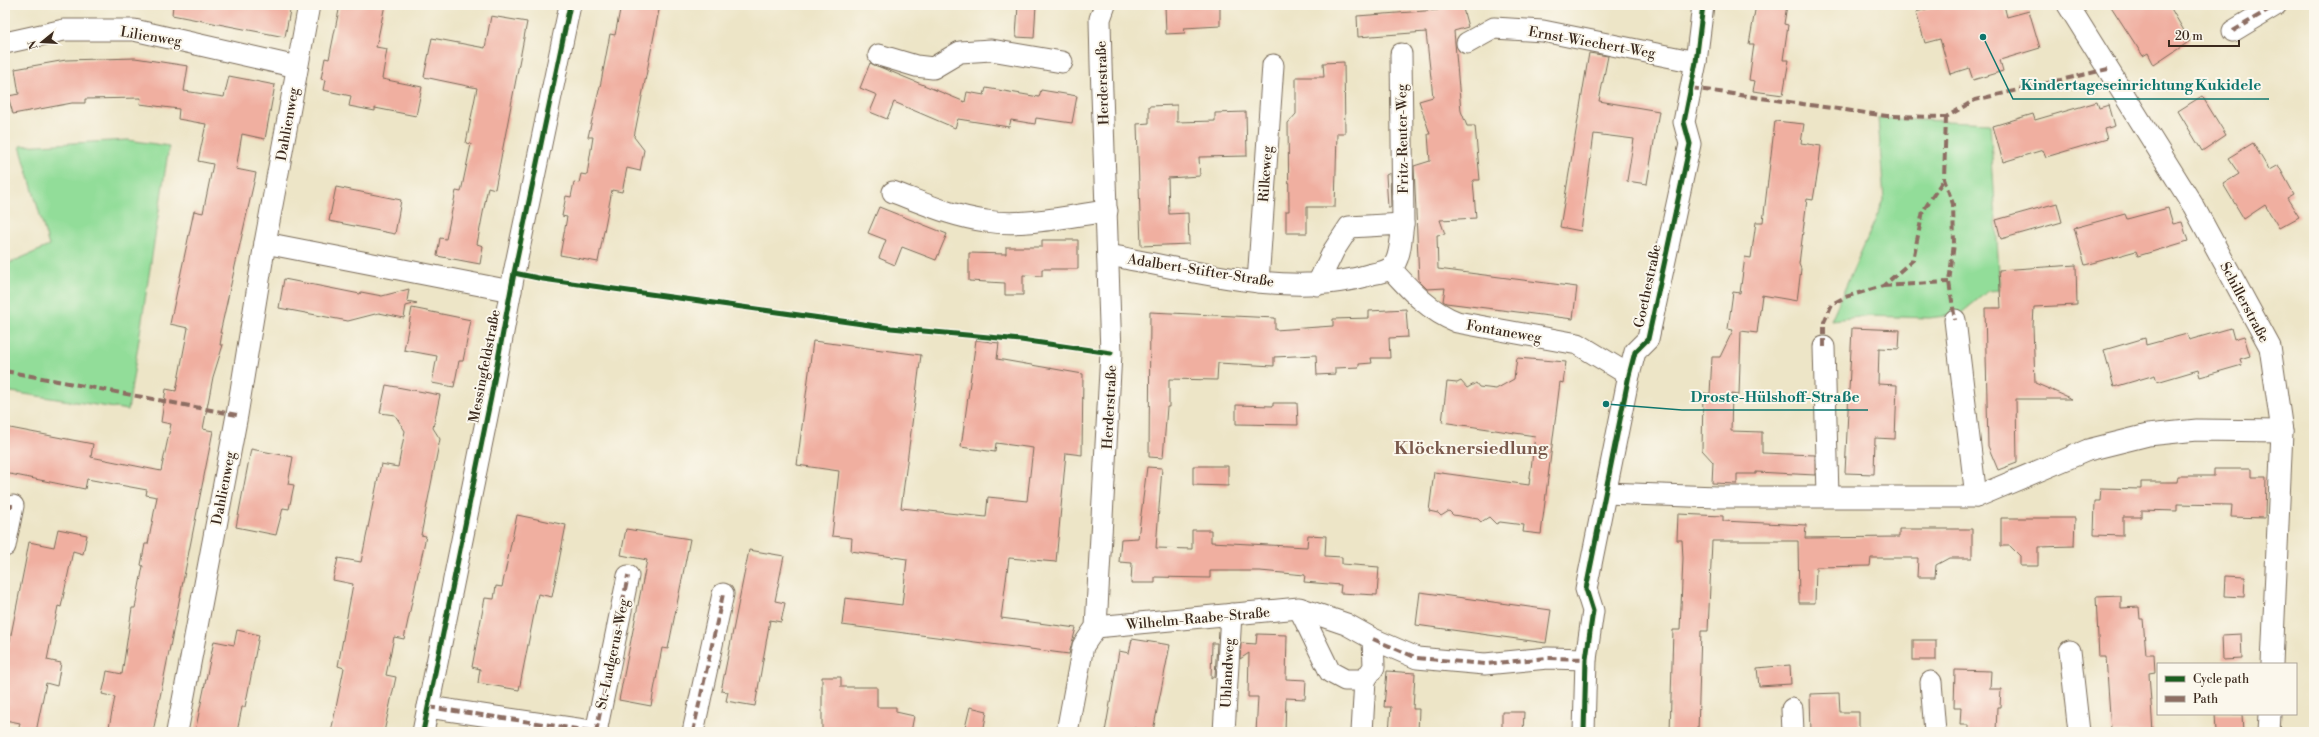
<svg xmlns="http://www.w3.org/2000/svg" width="2319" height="737" font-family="'Libre Bodoni',serif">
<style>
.green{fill:#92dd99;stroke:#66845c}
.building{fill:#f0afa0}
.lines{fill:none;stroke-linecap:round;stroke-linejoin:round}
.minor-casing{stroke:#796b59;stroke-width:23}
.minor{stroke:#fff;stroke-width:21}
.quiet{stroke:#8d6e63;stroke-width:4;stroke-dasharray:8 4;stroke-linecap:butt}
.cycleway-casing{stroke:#fbf7ec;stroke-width:8}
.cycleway{stroke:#1b5e20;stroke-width:5}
.labels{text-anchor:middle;stroke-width:4;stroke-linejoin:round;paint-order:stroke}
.street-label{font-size:14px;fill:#3b2a1e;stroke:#fbf7ec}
.district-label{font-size:18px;font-weight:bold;fill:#7a594c;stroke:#fbf7ec}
.leader{fill:none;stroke:#0f766e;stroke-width:1.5}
.callout-dot{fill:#0f766e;stroke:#fbf7ec;stroke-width:1.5}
.callout-label{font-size:15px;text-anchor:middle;font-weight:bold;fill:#0f766e;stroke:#fbf7ec;stroke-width:4;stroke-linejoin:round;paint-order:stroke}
</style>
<rect width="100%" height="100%" fill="#fbf7ec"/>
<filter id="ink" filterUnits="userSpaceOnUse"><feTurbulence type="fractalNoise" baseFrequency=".025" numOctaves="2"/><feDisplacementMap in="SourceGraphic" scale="8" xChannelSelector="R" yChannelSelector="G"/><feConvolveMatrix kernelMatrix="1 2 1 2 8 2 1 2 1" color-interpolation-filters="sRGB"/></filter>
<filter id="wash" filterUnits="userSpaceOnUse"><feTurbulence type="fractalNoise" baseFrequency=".012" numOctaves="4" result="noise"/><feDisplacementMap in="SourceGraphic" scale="16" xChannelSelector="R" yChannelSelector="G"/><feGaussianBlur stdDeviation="0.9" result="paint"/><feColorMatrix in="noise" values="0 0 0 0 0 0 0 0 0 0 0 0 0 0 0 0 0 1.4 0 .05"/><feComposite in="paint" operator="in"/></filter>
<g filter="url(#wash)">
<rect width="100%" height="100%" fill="#ede5c7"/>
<g class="green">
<path d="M1878,118L1990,123L2000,290L1988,291L1960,314L1929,318L1868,316L1831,320L1884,200Z"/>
<path d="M128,140L169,146L128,410L5,391V265L49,246L20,146Z"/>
</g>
<g id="blocks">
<g class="building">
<path d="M173,5H291L285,37L172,15Z"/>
<path d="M340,5H385L376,47L387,49L382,79L422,87L416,116L375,108V111L349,106L351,96L323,90L325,80L321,79L325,58L329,59Z"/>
<path d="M621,5H660L634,137L644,150L640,171L627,168L622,192L612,190L598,262L560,255L567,217L562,216L566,196L571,197L574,182L579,183L581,174L587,175L593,137H588L601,82L610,34L615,35Z"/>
<path d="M1018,5H1036L1034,38L1016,37Z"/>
<path d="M1165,5H1220V26L1184,28L1185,33L1166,34Z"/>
<path d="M1437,5H1462L1468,27L1454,31L1455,43L1461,111L1467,126H1475L1480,180H1473L1476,218L1440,220L1445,234L1437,235L1438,269L1577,287L1573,319L1446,303L1443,301L1445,288L1427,289L1419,281L1414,166L1430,161L1428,134H1430L1419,101L1433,97L1426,32L1358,37L1357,16L1438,10Z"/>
<path d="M1756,5H1787L1784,24L1788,25L1783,60H1789L1783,95L1753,91L1755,81L1749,80L1754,44H1749Z"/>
<path d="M1940,5H2004L2007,17L2029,11L2040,48L2000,60L2003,71L1973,80L1969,68L1950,74L1940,39L1925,43L1916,12Z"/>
<path d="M2110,5H2169L2190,41L2154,65L2148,53L2143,56Z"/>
<path d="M491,16L527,22L495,189L488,187L477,244L483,246L480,264L437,256L440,238L446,239L456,191L461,192L471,144L466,143L477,88L424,77L432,38L485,48Z"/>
<path d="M1589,53L1608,56L1599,101L1659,111L1647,184L1627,181L1634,139L1594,134L1581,231L1560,227Z"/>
<path d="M135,58L188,66L184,91L224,97L229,76L275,85L265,139L242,134L236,169L256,173L220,333H222L220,345H223L213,377L203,429L213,431L153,732H108L115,697L102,694L105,682L107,671L122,674L132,608H135L143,566L141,565L145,544H148L157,497L146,495L147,490L87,479L85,489L5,473V427L93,444L91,457L161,471L171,424L161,422L166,389L176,391L188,328L170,324L194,211L203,213L213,164L198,161L206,124L178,119L179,109L140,104L141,98L85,99V103H72L13,114L8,96L19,94L15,69L66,60Z"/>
<path d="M1344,62L1345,133H1337L1335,207H1307V233H1286V211H1289L1288,123L1296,114V77H1324L1323,63Z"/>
<path d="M870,63L965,102L967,92L984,95L986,88L1039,97L1041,90L1077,96L1072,123L1036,118L1035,124L1011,120L1009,127L958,119L955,128L894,102L887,119L870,112L877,95L860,88Z"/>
<path d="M2202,96L2226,135L2202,151L2178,111Z"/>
<path d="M2097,102L2099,108L2109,105L2115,126L2104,129L2107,139L2046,157L2043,150L2003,162L1993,126L2033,114L2035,120Z"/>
<path d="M1177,105V122L1215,121V113L1246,112L1247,156L1199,157L1200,176L1168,178L1169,214L1188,213L1189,244L1141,246L1137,124L1149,123V106Z"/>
<path d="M1775,121L1804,124L1801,143L1821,146L1819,164L1813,200L1807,199L1799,264L1801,269L1797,301L1762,295L1757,333L1741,331L1739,395L1732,394L1731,431L1762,432V453L1815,455V475L1756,472V474H1737V484L1712,483L1713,462L1702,450L1703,393L1710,394L1712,357H1720L1733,330L1728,329L1733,292L1740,293L1745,257L1751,258L1756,222H1763Z"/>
<path d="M2253,143L2269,170L2278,165L2294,194L2287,198L2299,217L2279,228L2265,205L2244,219L2223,184L2239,174L2228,158Z"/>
<path d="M1390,173L1391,207H1388L1386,175Z"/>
<path d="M336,187L401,200L395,234L329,221Z"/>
<path d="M2057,203L2062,222L2001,239L1996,220Z"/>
<path d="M879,207L947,234L936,260L902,247L895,265L879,258L886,240L868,233Z"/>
<path d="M2168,208L2173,224L2182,222L2188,241L2138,256L2136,251L2085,265L2074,228L2125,214L2127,219Z"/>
<path d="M1042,240H1078V269H1042V276L1023,275V295H1005V283L969,281V253L1006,254V247H1042Z"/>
<path d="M2076,265L2077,305L2034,307L2033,326L2035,383L2072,399H2016L2017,463L1998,470L1988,446L1985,308H2001L1999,270Z"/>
<path d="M284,279L360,294L361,292L382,296L409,289L407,301L417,303L406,306L404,318L379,313L348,321L279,308Z"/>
<path d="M412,308L471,320L463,361H459L454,387L432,383L437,356L404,350Z"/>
<path d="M1406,309L1408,337L1389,338L1390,358H1371L1372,363L1359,364V367L1335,368V374L1317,375L1316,355L1274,357V366L1218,363L1217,380L1169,379V407H1167L1163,458L1149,457L1150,312L1275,318V330L1333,326V319L1369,318V311Z"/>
<path d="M1852,328L1900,330L1899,349L1879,348L1878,384L1897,385L1895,439L1875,438L1874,474L1845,473Z"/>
<path d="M2231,328L2234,339L2244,336L2250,356L2240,359L2242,365L2200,377L2198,370L2157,382L2155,375L2114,387L2104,350L2145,338L2146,345L2187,334L2189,340Z"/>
<path d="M976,340L999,343L997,359L1083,374L1082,455L1066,453L1056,562L1009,558L1001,618L1076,628L1069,654L842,625L845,598L902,605L907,559L851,551L852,538L832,536L839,471L797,465L813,341L921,355L901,508L986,517L988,497L1027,501L1033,448L996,443L995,452L961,447Z"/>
<path d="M1517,358L1566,362L1563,383L1560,382L1541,534L1523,532L1524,525L1500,522L1496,524L1489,517L1481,522L1478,519L1453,515L1449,511L1441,516L1438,513L1429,511L1434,472L1529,485L1535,436L1442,422L1447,382L1457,383L1461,381L1467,388L1476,383L1479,387L1496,389L1514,379Z"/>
<path d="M386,385L440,395L433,428L440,439L421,535L426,536L404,639L394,637L386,675L396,677L384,732H331L344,668L338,666L353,584L333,580L338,558L361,562L381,464L398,467L405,431L395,415L380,413Z"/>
<path d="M1273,403H1297L1298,425L1236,424V405L1273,406Z"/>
<path d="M251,449L293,457L288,484L294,485L289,509L283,508L276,535L236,527Z"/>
<path d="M1193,466H1228V486L1193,485Z"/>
<path d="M1147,467L1162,468L1156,548L1192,549V530H1211V542L1307,547L1308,535L1326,536L1325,556L1342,557V564L1379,567L1377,595L1340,593L1341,585L1304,582L1305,575L1260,571H1210V578L1155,577V583H1131L1132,563L1119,562L1121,539L1138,538Z"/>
<path d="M2214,469H2251V477H2266L2265,518L2231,517L2232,505L2177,504V511L2141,510V517H2123V536L2094,535L2095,501H2100L2101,488L2141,489V482H2177L2178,476H2214Z"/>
<path d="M1678,514L1723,516V521L1806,525L1805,538L1899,537V529H1972V558H1949L1936,565L1935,577H1917L1918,558H1871L1870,566L1816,567L1815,603H1799L1798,541H1712L1708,631H1701L1698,732H1670L1673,630H1680L1683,558L1682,540H1677Z"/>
<path d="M517,515L566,525L552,597L538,594L519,690L478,683L480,669L472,667L485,598L494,599L496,586L502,587Z"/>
<path d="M2001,518H2075L2074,546L2038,547V566H2020V556L2010,546H2001Z"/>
<path d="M58,529L87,535L83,554L73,551L61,607L58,606L47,660L61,663L57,686L46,683L36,732H18L20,723L5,720V665L25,564L29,542L54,547Z"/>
<path d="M626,529L690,539L668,649L662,648L651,706L619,700L647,560L621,555Z"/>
<path d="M749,550L784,556L775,601L785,603L781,622L770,620L755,706L726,701L728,692L721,691Z"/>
<path d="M2225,576L2245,577L2244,597L2224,596Z"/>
<path d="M1420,592L1551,610L1546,643L1416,625Z"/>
<path d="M2121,596V608L2139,607L2140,619H2143L2146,654H2154L2155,672L2149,673L2153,732H2113L2111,729L2106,657H2099L2096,597Z"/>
<path d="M237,630L259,635L245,707H242L237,732H195L214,641L234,645Z"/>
<path d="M1257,634L1287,635L1286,679L1306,680L1305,699L1286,698L1285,732H1256L1258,697H1248L1249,653L1240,659L1241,643L1256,644Z"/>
<path d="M2241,634L2242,659L2223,660L2222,635Z"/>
<path d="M1132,639L1170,645L1153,731L1134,728L1133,732H1105L1119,651L1129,653Z"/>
<rect x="1913" y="640" width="23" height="20"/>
<path d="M1212,643H1217L1215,676L1211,679Z"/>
<path d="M1790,665L1791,684L1759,686L1757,668Z"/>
<path d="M1955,670L1991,671L1990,689H2001L2000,707H1997L1996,732H1968V725H1960L1961,707H1954Z"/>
<path d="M1387,671L1415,673L1413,709H1419L1418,732H1389L1391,707H1384Z"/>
<path d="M822,677H841V687H877V707H896V712L914,716L911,732H822Z"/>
<path d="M1839,693L1840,712H1859V729L1811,732L1810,694Z"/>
<path d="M970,707L987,711L983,732H964Z"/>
<path d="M1502,712H1524L1523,732H1502Z"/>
<path d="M2215,714H2242L2243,732H2216Z"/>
</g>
</g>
</g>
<g filter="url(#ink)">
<use href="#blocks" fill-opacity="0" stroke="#796b59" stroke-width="1"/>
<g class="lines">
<defs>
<g id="minor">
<path d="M2068,5L2194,207L2270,347L2282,431L2272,664"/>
<path d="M2233,31L2276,5"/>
<path d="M5,43L64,30H134L297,67"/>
<path d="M1467,43L1494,28L1543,31L1696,62"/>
<path d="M1401,54L1403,224"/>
<path d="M879,55L916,66L933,68L960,52L991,50L1062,62"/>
<path d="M893,192C923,203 954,217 986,221C1025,227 1068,216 1107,211"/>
<path d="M265,243L511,291"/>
<path d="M1109,255C1189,270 1293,300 1372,274C1378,273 1387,271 1392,267C1401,259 1401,235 1403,224L1349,227L1334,250L1317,285"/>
<path d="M1391,269C1411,291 1429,311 1457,322L1578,344L1629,375"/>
<path d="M1258,282L1273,65"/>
<path d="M1955,320L1976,497"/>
<path d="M1824,347L1828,496"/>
<path d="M1605,493L1717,497H1976L2088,450L2148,435L2197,430L2282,431"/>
<path d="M5,546L13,506"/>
<path d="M1096,627L1299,608L1346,624L1373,639L1374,667L1365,680H1345L1330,672L1299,608"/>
<path d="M1373,639L1417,658L1485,664L1548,658L1586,659"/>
<path d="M2070,651L2079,732"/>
<path d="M1931,682L1935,732"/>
<path d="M428,707L598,732"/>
<path d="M1792,709L1793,732"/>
<path d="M177,732L237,415L265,243L309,5"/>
<path d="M423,732L491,397L514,273L570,5"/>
<path d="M596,732L628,576"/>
<path d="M693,732L723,594"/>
<path d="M1067,732L1083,646L1096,627L1111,353L1101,64L1100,19L1105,5"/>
<path d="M1224,732L1231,614"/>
<path d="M1362,732L1365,680"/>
<path d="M1584,732L1586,659L1593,611L1586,589L1629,375L1635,352L1648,339L1690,144L1684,122L1696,62L1703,5"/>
<path d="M2269,732L2270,714"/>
</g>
</defs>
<use href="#minor" class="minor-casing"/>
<use href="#minor" class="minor"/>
<g class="quiet">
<path d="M2233,31L2276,5"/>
<path d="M1691,88L1887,116L1946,117L1975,100L2108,69"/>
<path d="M1946,117L1944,179L1953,204L1954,244L1949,282L1955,320"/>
<path d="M1883,286L1949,282"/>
<path d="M1824,347V322L1832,304L1845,297L1883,286L1913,260L1923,211L1944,179"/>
<path d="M5,371L237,415"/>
<path d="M5,506H13"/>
<path d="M1373,639L1417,658L1485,664L1548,658L1586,659"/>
<path d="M428,707L598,732"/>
<path d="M596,732L628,576"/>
<path d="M693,732L723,594"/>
</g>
<defs>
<g id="cycleway">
<path d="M514,273L543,279L891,328L1021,340L1111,353"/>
<path d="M423,732L491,397L514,273L570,5"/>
<path d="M1584,732L1586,659L1593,611L1586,589L1629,375L1635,352L1648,339L1690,144L1684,122L1696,62L1703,5"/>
</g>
</defs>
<use href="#cycleway" class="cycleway-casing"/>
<use href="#cycleway" class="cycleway"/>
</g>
</g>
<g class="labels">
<g class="street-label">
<text transform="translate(151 36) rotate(9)" y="5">Lilienweg</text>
<text transform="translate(1592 42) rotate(10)" y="5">Ernst-Wiechert-Weg</text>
<text transform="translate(1102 83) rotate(-92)" y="5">Herderstraße</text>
<text transform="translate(287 124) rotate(-80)" y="5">Dahlienweg</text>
<text transform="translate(1402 139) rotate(-91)" y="5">Fritz-Reuter-Weg</text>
<text transform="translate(1265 174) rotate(-86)" y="5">Rilkeweg</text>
<text transform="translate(1201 270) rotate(9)" y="5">Adalbert-Stifter-Straße</text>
<text transform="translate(1647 286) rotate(-78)" y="5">Goethestraße</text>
<text transform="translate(2245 302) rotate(62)" y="5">Schillerstraße</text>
<text transform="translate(1504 331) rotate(10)" y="5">Fontaneweg</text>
<text transform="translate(484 366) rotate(-79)" y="5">Messingfeldstraße</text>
<text transform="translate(1109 407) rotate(-87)" y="5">Herderstraße</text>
<text transform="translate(223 488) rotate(-79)" y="5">Dahlienweg</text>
<text transform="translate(1198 618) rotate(-5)" y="5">Wilhelm-Raabe-Straße</text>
<text transform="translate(612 654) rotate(-78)" y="5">St.-Ludgerus-Weg</text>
<text transform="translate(1227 673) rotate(-87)" y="5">Uhlandweg</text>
</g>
<g class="district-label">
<text x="1471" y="454">Klöcknersiedlung</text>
</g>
</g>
<path class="leader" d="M1983 37L2013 99H2269M1606 404L1682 410H1868"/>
<g class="callout-dot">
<circle cx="1983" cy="37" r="4"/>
<circle cx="1606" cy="404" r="4"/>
</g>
<g class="callout-label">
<text x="2141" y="90">Kindertageseinrichtung Kukidele</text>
<text x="1775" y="402">Droste-Hülshoff-Straße</text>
</g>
<rect width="2319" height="737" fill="none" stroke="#fbf7ec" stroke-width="20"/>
<rect x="2157" y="663" width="140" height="52" fill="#fbf7ec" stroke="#aea59a"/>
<rect x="2165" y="676" width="20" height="6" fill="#1b5e20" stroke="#aea59a"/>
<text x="2193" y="683" font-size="12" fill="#3b2a1e">Cycle path</text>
<rect x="2165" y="696" width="20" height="6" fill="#8d6e63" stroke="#aea59a"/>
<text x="2193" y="703" font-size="12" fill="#3b2a1e">Path</text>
<g transform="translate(42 42) rotate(252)" stroke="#fbf7ec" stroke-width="3" paint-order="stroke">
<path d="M0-3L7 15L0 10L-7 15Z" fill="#3b2a1e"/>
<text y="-6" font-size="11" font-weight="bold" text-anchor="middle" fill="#3b2a1e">N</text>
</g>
<path d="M2169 40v6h70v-6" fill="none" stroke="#3b2a1e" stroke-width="2"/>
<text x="2175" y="40" font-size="12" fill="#3b2a1e" stroke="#fbf7ec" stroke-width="3" paint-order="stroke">20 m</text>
</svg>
